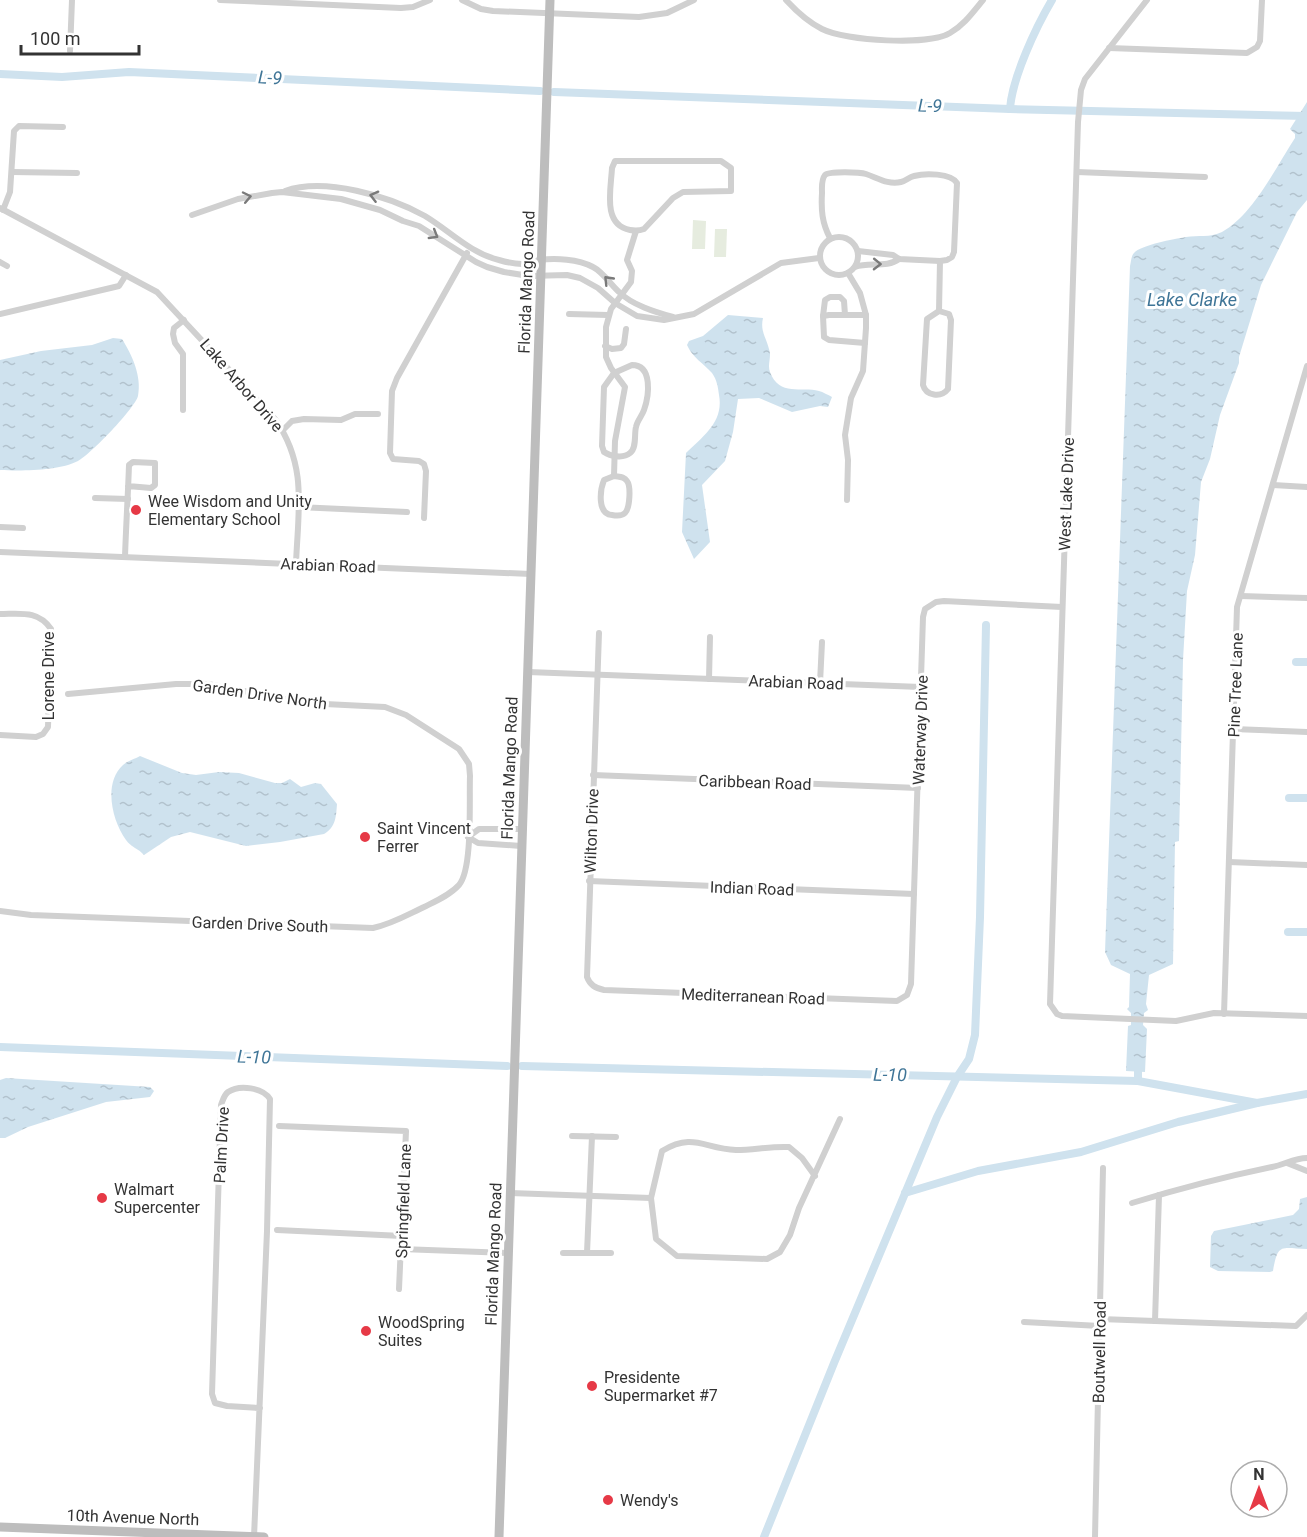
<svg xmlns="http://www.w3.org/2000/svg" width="1307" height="1537" font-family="Roboto,sans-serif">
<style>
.pitch{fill:#e6ecdf}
.water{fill:url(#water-ripples)}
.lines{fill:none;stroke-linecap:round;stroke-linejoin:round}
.canal{stroke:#cfe2ee;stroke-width:8}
.street{stroke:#d0d0d0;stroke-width:6}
.secondary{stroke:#bdbdbd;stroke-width:9}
.oneway{stroke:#7a7a7a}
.poi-dot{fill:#e63946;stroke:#fff;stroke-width:2}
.labels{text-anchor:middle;stroke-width:6;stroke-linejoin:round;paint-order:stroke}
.street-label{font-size:16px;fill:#333;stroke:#fff}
.poi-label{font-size:16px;fill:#333;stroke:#fff;text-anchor:start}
.water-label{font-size:18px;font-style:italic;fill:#3f7597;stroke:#fff}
</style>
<defs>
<pattern id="water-ripples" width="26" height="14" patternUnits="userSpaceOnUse" patternTransform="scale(1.5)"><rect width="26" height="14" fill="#cfe2ee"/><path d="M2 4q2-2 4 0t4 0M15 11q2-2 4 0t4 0" fill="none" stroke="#b2c2cd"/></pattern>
</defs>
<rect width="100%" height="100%" fill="#fff"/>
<g class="pitch">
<path d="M693,220L706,221L705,249H692Z"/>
<path d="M715,229H727L726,257H714Z"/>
</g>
<g class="water">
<path d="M1307,102V200L1297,212L1261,285L1239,357V363L1220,415L1210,459L1201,482L1195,555L1187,591L1183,660L1179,841L1175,842L1173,964L1149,975L1146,1004L1148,1010L1144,1013L1143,1025L1147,1029L1145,1072L1126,1071L1128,1026L1131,1025V1013L1127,1009L1129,1007L1130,974L1111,965L1105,952L1130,266C1131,263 1131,256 1134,253C1141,245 1174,239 1186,237C1198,235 1210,238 1222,232C1253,215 1276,167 1295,138V134L1290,129Z"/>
<path d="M728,315L763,318C760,331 766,337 769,349C772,357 767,364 770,372C779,397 802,386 819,391C823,392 828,395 832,397L828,407L820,406L792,412L759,398L738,399L733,432L725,461L702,485L710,542L694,559L682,532L686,453C703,436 724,422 719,395C718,387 717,380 712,373C704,364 692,357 687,345L689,341L703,336Z"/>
<path d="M113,338L122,339C132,355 142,376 138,396C135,408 91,454 78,461C59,471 21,471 0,470V360L41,351L92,345Z"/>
<path d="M140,756L182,773L196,775L219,772L239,773L275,783H282L290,779L301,787L315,783L321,784L337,804C336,817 336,827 324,834L280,842L246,846L190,832L171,837L144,855C139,849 131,847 126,840C112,821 103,783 123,765C127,761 135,759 140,756Z"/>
<path d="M6,1078L150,1087L154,1091L150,1097L106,1102L28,1127L5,1138H0V1080Z"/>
<path d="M1307,1197V1249C1280,1248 1278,1243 1273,1271L1270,1272L1218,1271L1210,1267L1211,1236L1214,1231L1293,1215L1299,1209L1300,1199Z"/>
</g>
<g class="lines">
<g class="canal">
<path d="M0,74L62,77L129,72L540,91"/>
<path d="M554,92L1010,109L1307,116"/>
<path d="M1010,109C1012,78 1036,27 1052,0"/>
<path d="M1296,662H1307"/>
<path d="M1289,798H1307"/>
<path d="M1288,932H1307"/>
<path d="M0,1047L507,1066"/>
<path d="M522,1066L1138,1081L1257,1103"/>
<path d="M1138,1081V1061"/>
<path d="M905,1193L978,1171L1081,1152L1178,1122L1257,1103L1307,1094"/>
<path d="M764,1537L834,1363L937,1117L957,1077L969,1059L975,1035L980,917L986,625"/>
</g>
<g class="street">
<path d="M220,0L401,8L413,7L430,0"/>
<path d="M462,0L481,9L493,11L639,17L667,13L694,0"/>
<path d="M786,0C797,12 808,22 822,29C846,41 928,46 950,33C964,25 973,12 983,0"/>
<path d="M1147,0L1085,79L1081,90L1078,122L1050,1004L1057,1014L1062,1016L1176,1021L1214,1013L1307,1016"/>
<path d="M1109,48L1247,53L1257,47L1260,41L1262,0"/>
<path d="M70,51L72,0"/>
<path d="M615,161H721L731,168V191L683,192L673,198L644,229C639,231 636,231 630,230C602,225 611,189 612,168Z"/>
<path d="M12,172L77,173"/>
<path d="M1077,172L1205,177"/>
<path d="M285,191C325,177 389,196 425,216C450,231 470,253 499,260C506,262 515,264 522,264C527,264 534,261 539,260C556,258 578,259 593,267C603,272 611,285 619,292C632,305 655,312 673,317"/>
<path d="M0,208L157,292L275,419C308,466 298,510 296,564"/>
<path d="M3,210L10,192L14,131L19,126L63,127"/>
<path d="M192,215L238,199L272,193L282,192L341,199L380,210L403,221L419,226L476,262L487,267L504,272L529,276L567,275L580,278L598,288L615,303L637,316L664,320L694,314L781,263L819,258"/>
<circle cx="839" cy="256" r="19"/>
<path d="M830,238C822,223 821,210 822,193C822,188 821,180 825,175C829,171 860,172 866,174C878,178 888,185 901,182C906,181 909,177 914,176C925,173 951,173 957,183L954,252L952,257L947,260L940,261L899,259L893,255L858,251"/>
<path d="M0,262L7,266"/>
<path d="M855,267C869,262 887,268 899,259"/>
<path d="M939,311L949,314L951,320L948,389C941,398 926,396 923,385L927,319Z"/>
<path d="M939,311L940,261"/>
<path d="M0,314L119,286L126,275"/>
<path d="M569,314L608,315"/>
<path d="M845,315L844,301L840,297H830L825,300L823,316L824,337L829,340L865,343"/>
<path d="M823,316L829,315H866"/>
<path d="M605,346L612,349L621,348L624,344L626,329"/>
<path d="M632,365C653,365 649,396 644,410C642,416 637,421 636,427C634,434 637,448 630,453C623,459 610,456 604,452L602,446L604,387L614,373Z"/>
<path d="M183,410V354L175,343L173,334L174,328L184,320"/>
<path d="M283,430L292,421L304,419L341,420L355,414H378"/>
<path d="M614,476L615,441L625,387L611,368L606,357V327L611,309L631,282L632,271L627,260L636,231"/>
<path d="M614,476C619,477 624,476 627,481C631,486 630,508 625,513C622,516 617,516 612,515C597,514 600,490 604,480Z"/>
<path d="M1273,485L1307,487"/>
<path d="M95,498L128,499"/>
<path d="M847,500L848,460L845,435L851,398L863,371L866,328V315L860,293L848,273"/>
<path d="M298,507L407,512"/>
<path d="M424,518L426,471L424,464L419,461L393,459L390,453L392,391L397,378L467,253"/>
<path d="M0,527L23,528"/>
<path d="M0,552L531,574"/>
<path d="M125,557C126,526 128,495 129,465L133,462L155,463V485L151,488L128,486"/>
<path d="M1241,596L1307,598"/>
<path d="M0,614C20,614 38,610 51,629L48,727L43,734L36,737L0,735"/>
<path d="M599,633L587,977C590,985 595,988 604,990L897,1001L907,995L911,984L923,617L925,609L936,602L944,601L1062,607"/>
<path d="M528,672L921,687"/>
<path d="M709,679L710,637"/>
<path d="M820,683L822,642"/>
<path d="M1233,729L1307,732"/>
<path d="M593,775L918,788"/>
<path d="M468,837L479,829H522"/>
<path d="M468,837L478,843L521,846"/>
<path d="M1229,862L1307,865"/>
<path d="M589,881L914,894"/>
<path d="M0,911L31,915L373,928C392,924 407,915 424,907C436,901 450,895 459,885C473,869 469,800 470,776L469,764L459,749L406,715L385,707L305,703L208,684H176L68,694"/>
<path d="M1224,1014L1237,607L1307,366"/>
<path d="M279,1126L406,1131L399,1289"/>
<path d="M572,1136L616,1137"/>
<path d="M1287,1163L1307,1171"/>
<path d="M815,1176L802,1158L789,1147C771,1146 754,1150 736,1150C704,1149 694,1132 662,1151L651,1198L656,1239L677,1256L767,1259L780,1252L790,1235L799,1208L840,1119"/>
<path d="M510,1193L651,1198"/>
<path d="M1132,1203C1178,1189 1224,1177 1272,1167C1284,1165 1294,1158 1307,1158"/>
<path d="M277,1230L402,1236"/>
<path d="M401,1249L508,1253"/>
<path d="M563,1253H611"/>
<path d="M587,1253L592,1136"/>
<path d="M1100,1319L1296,1326L1307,1315"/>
<path d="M1155,1321L1159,1195"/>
<path d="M1024,1322L1100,1326"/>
<path d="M254,1537L267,1231L270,1099C263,1088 240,1084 228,1092C224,1095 223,1100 221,1105L212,1394L215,1403L227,1406L260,1408"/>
<path d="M1095,1537L1103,1168"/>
</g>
<g class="secondary">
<path d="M0,1527L264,1537"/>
<path d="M499,1537L550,0"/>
</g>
</g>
<defs><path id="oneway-chevron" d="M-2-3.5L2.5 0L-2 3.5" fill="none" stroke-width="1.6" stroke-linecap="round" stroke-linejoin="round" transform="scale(1.5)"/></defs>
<g class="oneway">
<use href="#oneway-chevron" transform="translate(374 196) rotate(-166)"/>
<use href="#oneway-chevron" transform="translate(247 197) rotate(-12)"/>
<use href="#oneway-chevron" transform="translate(434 235) rotate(31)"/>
<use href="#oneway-chevron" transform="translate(877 264) rotate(1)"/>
<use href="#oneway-chevron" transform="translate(608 280) rotate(-134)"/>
</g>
<g class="poi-dot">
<circle cx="136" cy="510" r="6"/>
<circle cx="365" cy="837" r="6"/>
<circle cx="102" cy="1198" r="6"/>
<circle cx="366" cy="1331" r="6"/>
<circle cx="592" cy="1386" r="6"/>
<circle cx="608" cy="1500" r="6"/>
</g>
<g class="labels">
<g class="street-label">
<text transform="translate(526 282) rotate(-88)" y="6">Florida Mango Road</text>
<text transform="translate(242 385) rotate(49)" y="6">Lake Arbor Drive</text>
<text transform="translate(1066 494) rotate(-88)" y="6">West Lake Drive</text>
<text transform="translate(328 565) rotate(2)" y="6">Arabian Road</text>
<text transform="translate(48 676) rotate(-90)" y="6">Lorene Drive</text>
<text transform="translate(796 682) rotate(2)" y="6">Arabian Road</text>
<text transform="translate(1235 685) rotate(-88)" y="6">Pine Tree Lane</text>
<text transform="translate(260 694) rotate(8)" y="6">Garden Drive North</text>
<text transform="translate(920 730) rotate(-88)" y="6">Waterway Drive</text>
<text transform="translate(509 768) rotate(-88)" y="6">Florida Mango Road</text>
<text transform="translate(755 782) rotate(2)" y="6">Caribbean Road</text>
<text transform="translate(591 831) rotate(-88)" y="6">Wilton Drive</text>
<text transform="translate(752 888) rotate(2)" y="6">Indian Road</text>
<text transform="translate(260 924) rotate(2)" y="6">Garden Drive South</text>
<text transform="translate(753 996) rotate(2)" y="6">Mediterranean Road</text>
<text transform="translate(221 1145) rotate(-87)" y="6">Palm Drive</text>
<text transform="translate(403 1201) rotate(-88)" y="6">Springfield Lane</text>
<text transform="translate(493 1254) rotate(-88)" y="6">Florida Mango Road</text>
<text transform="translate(1099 1352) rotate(-89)" y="6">Boutwell Road</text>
<text transform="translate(133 1517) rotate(2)" y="6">10th Avenue North</text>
</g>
<g class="poi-label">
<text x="148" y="507">Wee Wisdom and Unity<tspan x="148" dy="18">Elementary School</tspan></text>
<text x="377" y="834">Saint Vincent<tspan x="377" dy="18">Ferrer</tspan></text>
<text x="114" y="1195">Walmart<tspan x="114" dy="18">Supercenter</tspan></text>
<text x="378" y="1328">WoodSpring<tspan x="378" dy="18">Suites</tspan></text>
<text x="604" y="1383">Presidente<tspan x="604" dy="18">Supermarket #7</tspan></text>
<text x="620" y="1506">Wendy's</text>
</g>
<g class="water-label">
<text transform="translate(270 78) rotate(3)" y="6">L-9</text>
<text transform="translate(930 106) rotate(2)" y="6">L-9</text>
<text x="1192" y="306">Lake Clarke</text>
<text transform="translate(254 1057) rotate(2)" y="6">L-10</text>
<text transform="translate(890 1075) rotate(1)" y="6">L-10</text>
</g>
</g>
<g transform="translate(1259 1489)"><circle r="28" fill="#ffffff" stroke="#adadad" stroke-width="1.5"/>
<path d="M0-4.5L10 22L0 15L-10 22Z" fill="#e63946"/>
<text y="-9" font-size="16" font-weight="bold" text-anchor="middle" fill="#333333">N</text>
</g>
<path d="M21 45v9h118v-9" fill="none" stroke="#333333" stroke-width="3"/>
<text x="30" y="45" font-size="18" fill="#333333" stroke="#ffffff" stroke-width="4.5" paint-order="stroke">100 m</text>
</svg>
